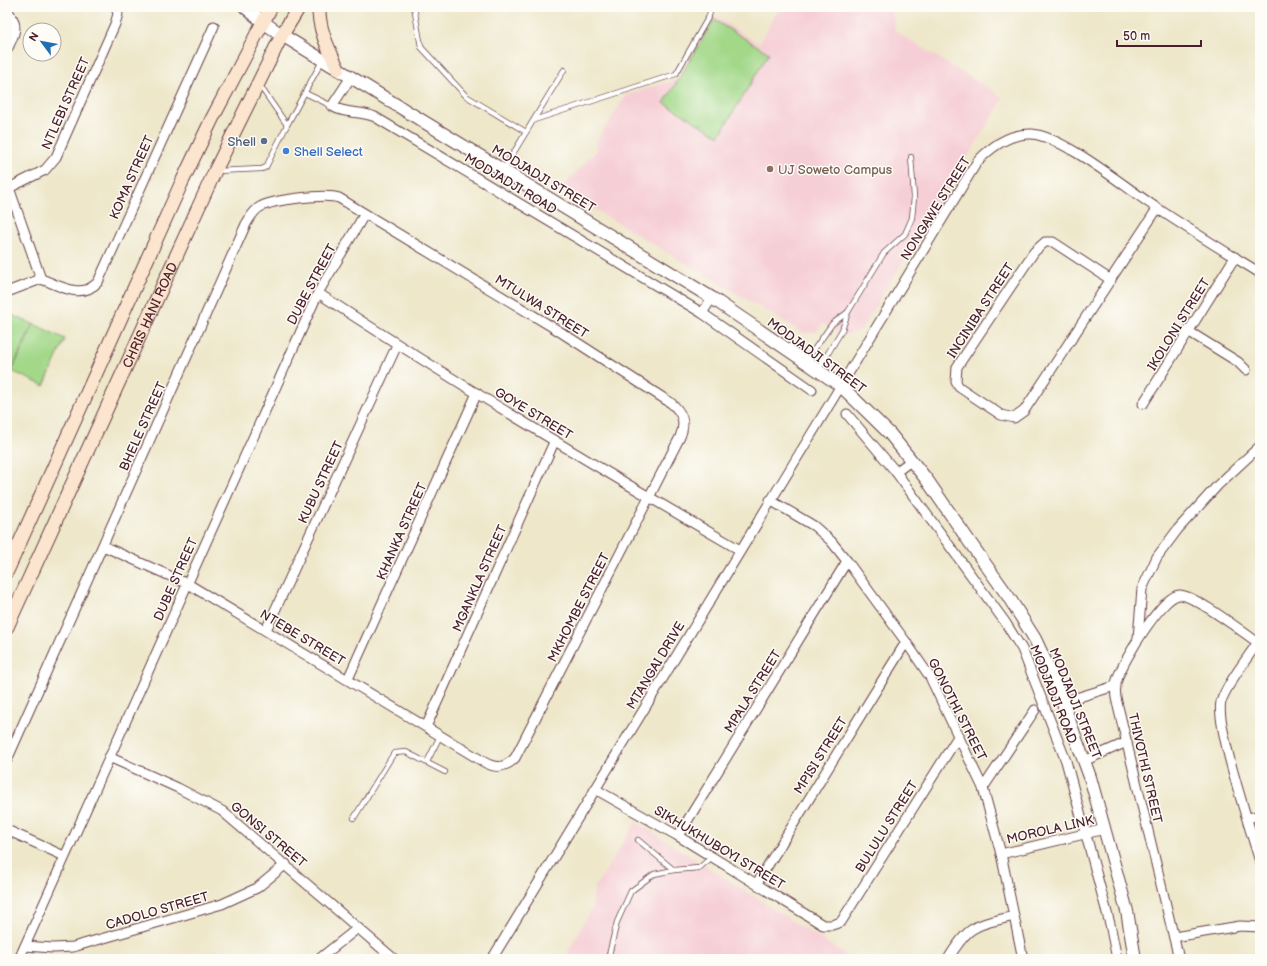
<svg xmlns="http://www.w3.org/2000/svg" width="1267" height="966" font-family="'Balsamiq Sans',sans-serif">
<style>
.built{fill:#f6cfd6}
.garden{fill:#a3d889;stroke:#767c5a}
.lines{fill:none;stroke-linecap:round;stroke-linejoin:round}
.service-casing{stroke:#633d43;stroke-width:6}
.minor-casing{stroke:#633d43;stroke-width:11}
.tertiary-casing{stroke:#633d43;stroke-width:14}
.secondary-casing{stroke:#633d43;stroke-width:15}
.service{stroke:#fff;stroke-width:4.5}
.minor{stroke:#fff;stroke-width:9}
.tertiary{stroke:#fff;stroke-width:12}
.secondary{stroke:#fce5cf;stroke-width:13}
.service-dot{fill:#5c6f8a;stroke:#fdfcf7;stroke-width:1.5}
.shop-dot{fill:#3f7fe0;stroke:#fdfcf7;stroke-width:1.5}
.education-dot{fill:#8d6e63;stroke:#fdfcf7;stroke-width:1.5}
.labels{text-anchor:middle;stroke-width:3;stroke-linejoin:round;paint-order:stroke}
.street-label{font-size:13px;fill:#4a1f2b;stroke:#fdfcf7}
.service-label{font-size:13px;fill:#4e5e75;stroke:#fdfcf7;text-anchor:end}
.shop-label{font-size:13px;fill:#366cbe;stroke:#fdfcf7;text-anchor:start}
.education-label{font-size:13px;fill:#785e54;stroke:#fdfcf7;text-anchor:start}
</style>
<rect width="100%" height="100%" fill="#fdfcf7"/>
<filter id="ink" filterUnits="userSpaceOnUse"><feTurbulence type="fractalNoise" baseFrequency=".025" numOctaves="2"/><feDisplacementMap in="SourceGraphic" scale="8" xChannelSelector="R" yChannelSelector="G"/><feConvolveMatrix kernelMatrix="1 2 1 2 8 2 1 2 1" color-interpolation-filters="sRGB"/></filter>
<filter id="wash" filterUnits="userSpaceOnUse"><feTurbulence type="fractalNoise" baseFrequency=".012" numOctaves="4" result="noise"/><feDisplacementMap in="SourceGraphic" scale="16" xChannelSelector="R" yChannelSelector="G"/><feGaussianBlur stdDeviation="0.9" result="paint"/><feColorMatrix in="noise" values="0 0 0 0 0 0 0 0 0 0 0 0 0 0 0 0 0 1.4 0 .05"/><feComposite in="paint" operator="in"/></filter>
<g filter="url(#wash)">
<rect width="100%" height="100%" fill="#eee7ca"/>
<g class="built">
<path d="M780,7H892L895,31L1004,98L860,331L842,336L823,323L817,332L803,333L606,216L562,188L597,150L596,142L626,95L677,79L713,15L759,44Z"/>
<path d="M636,822L829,944L835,949L852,959H569L568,951L592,908L594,889Z"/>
</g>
<g class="garden">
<path d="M714,20L769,53L719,136L664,103Z"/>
<path d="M7,313L33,324L11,371L7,369Z"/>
<path d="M34,324L65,339L44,386L12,371Z"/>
</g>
</g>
<g filter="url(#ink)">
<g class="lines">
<defs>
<g id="service">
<path d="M414,7L421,47L466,96L526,132"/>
<path d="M305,93L332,106"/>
<path d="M534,120L676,74L709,16L711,7"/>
<path d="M287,125L322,61"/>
<path d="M503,170L564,70"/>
<path d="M217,171L262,169L266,167L287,125L260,86"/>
<path d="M806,361L832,324L848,312"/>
<path d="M818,370L842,330L848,312L884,253L905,234L912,218L914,197L911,157"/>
<path d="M427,762L440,736"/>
<path d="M354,818L394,753L406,752L445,772"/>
<path d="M638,840L674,870"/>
<path d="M608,959L617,922L631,891L654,874L674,870L699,868L713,856"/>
</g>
<g id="minor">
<path d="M7,10C20,26 15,33 7,50"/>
<path d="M351,77L332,106C346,115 360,110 375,117L702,313L812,390"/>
<path d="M7,182L41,279"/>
<path d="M9,188L45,170L56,157L115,24L118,14L116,7"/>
<path d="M41,279C61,286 81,300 98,282L214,26"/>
<path d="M1111,280L1053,242H1045L1034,252L957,367L956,382L959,387L1001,415L1014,418L1024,411L1157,209"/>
<path d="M7,292L41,279"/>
<path d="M318,293C456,383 598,468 740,550"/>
<path d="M702,313L712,298"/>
<path d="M1188,331L1238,362L1246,370"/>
<path d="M1143,404L1235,257"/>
<path d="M847,414L896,472L1005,622L1022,649L1066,761L1110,924L1117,959"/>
<path d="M896,472L912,460"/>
<path d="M770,500L814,526L831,541L847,561L906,642L930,677L983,788L1001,854L1023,959"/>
<path d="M266,630L397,345"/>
<path d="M1138,638L1142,589L1157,557L1178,529L1218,485L1260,446"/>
<path d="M1258,642C1247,659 1226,685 1221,702C1215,724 1252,834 1260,862"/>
<path d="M348,679L477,393"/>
<path d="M1063,702L1115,686"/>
<path d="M426,727L555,440"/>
<path d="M109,757L178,788L222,811L394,959"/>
<path d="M7,760L246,224C250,218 253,211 260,207C272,200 326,193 339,198L559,331L671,403C683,413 686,423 680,437L515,758C505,768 496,769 484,762L188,584L103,546"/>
<path d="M1084,761L1127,742"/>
<path d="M983,788L1035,710"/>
<path d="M595,789L678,836L823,925H832L841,922L959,735"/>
<path d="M1248,818L1260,815"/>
<path d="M7,830L64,856"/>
<path d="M678,836L847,561"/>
<path d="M1001,854L1105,829"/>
<path d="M757,883L906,642"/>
<path d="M1174,937L1240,926L1260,927"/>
<path d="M25,946L53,948L73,947L222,904L257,888L286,864"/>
<path d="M19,959L318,293L364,215"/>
<path d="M319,959L358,928"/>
<path d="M492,959L977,162C991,147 1009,133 1032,134C1065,137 1127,189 1157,208C1191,231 1226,252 1260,273"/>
<path d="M948,959C970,923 975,926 1014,916"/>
<path d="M1179,959L1116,698C1115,690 1115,684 1118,677C1124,660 1162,596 1179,595C1194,594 1245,634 1260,644"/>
</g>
<path id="tertiary" d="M245,7L263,22L282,35L712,298L841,386L890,434L927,480L971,544L1008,596L1035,639L1055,682L1090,777L1127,911L1135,959"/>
<g id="secondary">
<path d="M319,7C318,29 329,50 338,69"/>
<path d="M7,571L181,184L212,119L271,7"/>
<path id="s1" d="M7,627L215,171L282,35L299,7"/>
</g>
</defs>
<use href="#service" class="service-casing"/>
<use href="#minor" class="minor-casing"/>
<use href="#tertiary" class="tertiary-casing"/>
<use href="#secondary" class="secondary-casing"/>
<use href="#service" class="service"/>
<use href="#minor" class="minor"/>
<use href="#tertiary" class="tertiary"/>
<use href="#secondary" class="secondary"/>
</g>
</g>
<circle class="service-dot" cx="264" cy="141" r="4"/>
<circle class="shop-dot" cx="286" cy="151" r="4"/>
<circle class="education-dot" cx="770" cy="169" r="4"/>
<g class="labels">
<g class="street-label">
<text transform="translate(65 103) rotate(-66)" y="5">NTLEBI STREET</text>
<text transform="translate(131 177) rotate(-66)" y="5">KOMA STREET</text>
<text transform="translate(544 178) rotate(31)" y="5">MODJADJI STREET</text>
<text transform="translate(511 183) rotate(31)" y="5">MODJADJI ROAD</text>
<text transform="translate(935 208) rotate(-58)" y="5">NONGAWE STREET</text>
<text transform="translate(311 284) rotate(-62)" y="5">DUBE STREET</text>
<text transform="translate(542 306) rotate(32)" y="5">MTULWA STREET</text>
<text transform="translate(980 310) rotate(-57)" y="5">INCINIBA STREET</text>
<text dy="5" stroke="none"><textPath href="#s1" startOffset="343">CHRIS HANI ROAD</textPath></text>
<text transform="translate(1178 324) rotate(-58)" y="5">IKOLONI STREET</text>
<text transform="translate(817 355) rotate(36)" y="5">MODJADJI STREET</text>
<text transform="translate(534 413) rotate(31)" y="5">GOYE STREET</text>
<text transform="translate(142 426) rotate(-66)" y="5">BHELE STREET</text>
<text transform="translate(320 482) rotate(-65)" y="5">KUBU STREET</text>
<text transform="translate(401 531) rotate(-66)" y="5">KHANKA STREET</text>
<text transform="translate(479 578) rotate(-66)" y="5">MGANKLA STREET</text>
<text transform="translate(175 579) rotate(-66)" y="5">DUBE STREET</text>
<text transform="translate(578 607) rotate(-63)" y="5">MKHOMBE STREET</text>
<text transform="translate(303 637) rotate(31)" y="5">NTEBE STREET</text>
<text transform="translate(655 665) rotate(-59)" y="5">MTANGAI DRIVE</text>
<text transform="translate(752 691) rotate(-58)" y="5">MPALA STREET</text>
<text transform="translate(1054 694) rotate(68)" y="5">MODJADJI ROAD</text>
<text transform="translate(1076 703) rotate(68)" y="5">MODJADJI STREET</text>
<text transform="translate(958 709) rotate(63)" y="5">GONOTHI STREET</text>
<text transform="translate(820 755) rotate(-58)" y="5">MPISI STREET</text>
<text transform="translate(1146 768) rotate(77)" y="5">THIVOTHI STREET</text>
<text transform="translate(886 826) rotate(-58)" y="5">BULULU STREET</text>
<text transform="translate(1050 829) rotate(-13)" y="5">MOROLA LINK</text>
<text transform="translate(269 834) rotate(40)" y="5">GONSI STREET</text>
<text transform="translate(720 847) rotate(31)" y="5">SIKHUKHUBOYI STREET</text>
<text transform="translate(157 910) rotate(-16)" y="5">CADOLO STREET</text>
</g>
<g class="service-label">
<text x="256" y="146">Shell</text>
</g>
<g class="shop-label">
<text x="294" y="156">Shell Select</text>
</g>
<g class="education-label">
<text x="778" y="174">UJ Soweto Campus</text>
</g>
</g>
<rect width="1267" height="966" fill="none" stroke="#fdfcf7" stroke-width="24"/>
<g transform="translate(42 42) rotate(302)"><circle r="19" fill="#fdfcf7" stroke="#b5a4a5"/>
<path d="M0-3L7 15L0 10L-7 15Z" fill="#1f6fb2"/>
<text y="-6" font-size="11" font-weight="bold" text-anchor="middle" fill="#4a1f2b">N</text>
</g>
<path d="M1117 40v6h84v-6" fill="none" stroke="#4a1f2b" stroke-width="2"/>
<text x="1123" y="40" font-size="12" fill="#4a1f2b" stroke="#fdfcf7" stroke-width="3" paint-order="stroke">50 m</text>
</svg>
